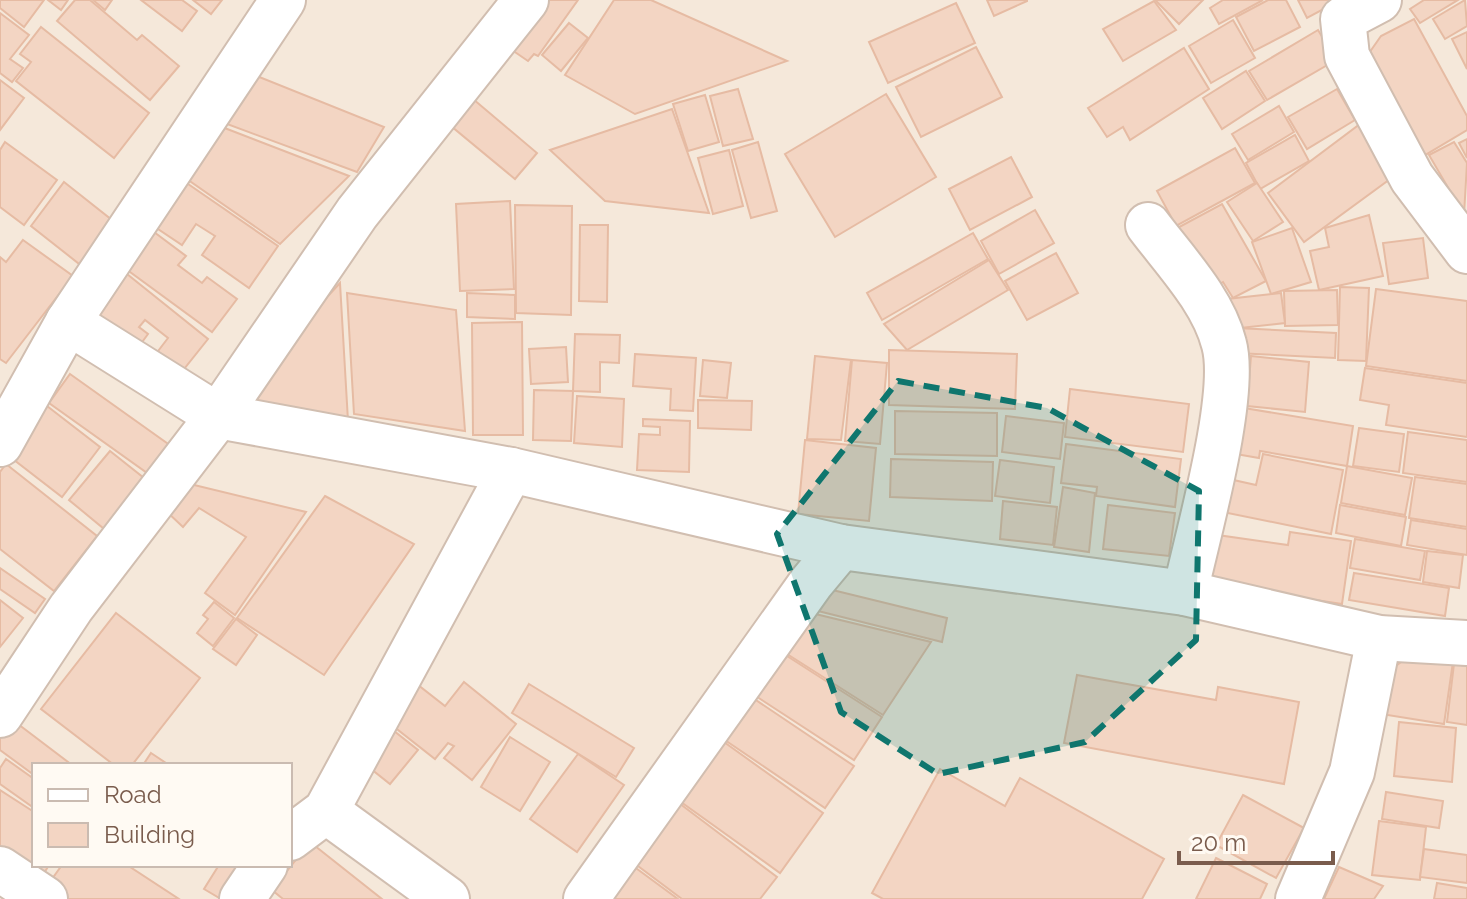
<svg xmlns="http://www.w3.org/2000/svg" width="1467" height="899" font-family="Raleway,sans-serif">
<style>
.residential{fill:#f5e8da;fill-rule:evenodd}
.building{fill:#f3d5c3;stroke:#e6bba3;stroke-width:2}
.lines{fill:none;stroke-linecap:round;stroke-linejoin:round}
.street-casing{stroke:#d1beb0;stroke-width:48}
.street{stroke:#fff;stroke-width:44}
.marked{fill:#0f766e;fill-opacity:0.2;stroke:#0f766e;stroke-width:6;stroke-dasharray:16 10;stroke-linejoin:round}
</style>
<rect width="100%" height="100%" fill="#fdf6ec"/>
<path class="residential" d="M0,0H1467V899H0ZM34,765H290V865H34Z"/>
<g class="building">
<path d="M0,0H44L24,27L0,8Z"/>
<path d="M48,0H68L61,10Z"/>
<path d="M75,0H90L137,40L142,35L179,66L150,100L57,21Z"/>
<path d="M93,0H112L105,10Z"/>
<path d="M141,0H182L197,11L182,31Z"/>
<path d="M193,0H222L211,14Z"/>
<path d="M547,0H578L538,56L534,54L528,61L512,50Z"/>
<path d="M614,0H651L787,61L635,114L565,75Z"/>
<path d="M987,0H1027V1L994,16Z"/>
<path d="M1155,0H1203L1179,24Z"/>
<path d="M1223,0H1263L1219,24L1210,8Z"/>
<path d="M1268,0H1286L1300,27L1254,51L1236,17Z"/>
<path d="M1298,0H1331L1333,4L1307,18Z"/>
<path d="M1424,0H1458L1420,23L1410,9Z"/>
<path d="M1465,0L1467,26L1445,39L1433,19Z"/>
<path d="M1154,1L1176,30L1123,61L1103,29Z"/>
<path d="M956,3L975,43L888,83L869,42Z"/>
<path d="M0,13L29,35L10,59L23,68L12,82L0,73Z"/>
<path d="M1414,19L1467,116V130L1415,161L1360,66L1381,36Z"/>
<path d="M1233,20L1255,58L1211,83L1189,46Z"/>
<path d="M569,23L588,38L561,71L542,55Z"/>
<path d="M41,27L149,113L114,158L16,81L31,62L20,54Z"/>
<path d="M1318,30L1336,60L1267,100L1249,71Z"/>
<path d="M1467,32V69L1452,39Z"/>
<path d="M976,47L1002,97L921,137L896,87Z"/>
<path d="M1184,48L1209,89L1130,140L1123,127L1107,137L1088,108Z"/>
<path d="M1246,71L1265,101L1222,129L1203,98Z"/>
<path d="M252,74L384,127L357,172L227,124Z"/>
<path d="M0,80L24,98L0,130Z"/>
<path d="M738,89L753,139L723,146L710,96Z"/>
<path d="M1337,89L1355,120L1307,149L1288,117Z"/>
<path d="M886,94L936,177L835,237L785,154Z"/>
<path d="M705,95L719,142L688,151L673,104Z"/>
<path d="M473,99L537,153L515,179L451,126Z"/>
<path d="M1279,106L1294,132L1248,160L1232,134Z"/>
<path d="M672,109L709,213L605,201L550,150Z"/>
<path d="M1364,121L1401,171L1304,242L1268,193Z"/>
<path d="M222,127L349,176L280,244L184,177Z"/>
<path d="M1295,135L1309,161L1260,189L1246,163Z"/>
<path d="M1467,139V158L1459,143Z"/>
<path d="M5,142L57,180L24,225L0,207V150Z"/>
<path d="M758,142L777,211L751,218L732,150Z"/>
<path d="M1454,142L1467,163L1464,215L1429,155Z"/>
<path d="M1235,148L1255,183L1176,226L1157,191Z"/>
<path d="M729,150L743,206L713,214L698,158Z"/>
<path d="M1011,157L1032,197L970,230L949,189Z"/>
<path d="M175,175L278,246L249,288L202,255L215,236L196,224L182,245L143,219Z"/>
<path d="M64,182L117,224L83,267L31,226Z"/>
<path d="M1257,183L1283,222L1253,241L1227,202Z"/>
<path d="M510,201L514,289L460,291L456,204Z"/>
<path d="M1222,204L1266,281L1233,298L1223,282L1203,294L1168,233Z"/>
<path d="M515,205L572,206L571,315L516,313Z"/>
<path d="M1035,210L1054,243L999,274L981,241Z"/>
<path d="M1369,215L1383,276L1319,290L1310,251L1329,247L1325,228Z"/>
<path d="M580,225H608L607,302L579,301Z"/>
<path d="M1292,228L1311,282L1271,294L1252,242Z"/>
<path d="M154,232L186,256L178,265L202,283L207,277L237,299L212,332L126,269Z"/>
<path d="M973,233L988,259L882,320L867,293Z"/>
<path d="M1423,238L1428,278L1389,284L1383,243Z"/>
<path d="M23,240L73,276L6,363L0,359V257L6,262Z"/>
<path d="M1056,253L1078,293L1027,320L1005,281Z"/>
<path d="M989,260L1008,290L907,350L884,324Z"/>
<path d="M127,274L208,339L176,379L152,359L168,338L145,320L139,327L148,334L134,353L81,310L110,295Z"/>
<path d="M340,283L348,421L245,405L328,296Z"/>
<path d="M1340,287L1369,288L1366,361L1338,360Z"/>
<path d="M1376,289L1467,301V381L1366,366Z"/>
<path d="M1337,290L1338,325L1285,326L1284,291Z"/>
<path d="M347,293L456,310L465,431L354,414Z"/>
<path d="M467,293L515,295V319L467,317Z"/>
<path d="M1281,293L1285,323L1222,330L1218,300Z"/>
<path d="M522,322L523,435H473L472,323Z"/>
<path d="M1236,328L1336,333L1335,358L1235,353Z"/>
<path d="M575,334L620,335L619,363L600,362V392L573,391Z"/>
<path d="M566,347L568,382L531,384L529,349Z"/>
<path d="M889,350L1017,354L1015,409L889,405Z"/>
<path d="M635,354L696,358L693,411L670,410L671,389L633,386Z"/>
<path d="M815,356L851,360L841,440L807,439Z"/>
<path d="M1251,356L1309,362L1305,412L1247,406Z"/>
<path d="M703,360L731,363L727,398L700,396Z"/>
<path d="M852,360L887,363L880,444L845,441Z"/>
<path d="M1365,368L1467,383V437L1386,425L1389,405L1360,400Z"/>
<path d="M70,374L171,446L150,475L49,403Z"/>
<path d="M1070,389L1189,404L1183,452L1065,437Z"/>
<path d="M534,390L573,391L571,441L533,440Z"/>
<path d="M577,396L624,399L622,447L574,443Z"/>
<path d="M698,400L752,401L751,430L698,428Z"/>
<path d="M47,406L100,447L62,497L9,456Z"/>
<path d="M1238,407L1353,426L1347,466L1260,451L1259,458L1230,453Z"/>
<path d="M895,411L997,413V456L895,454Z"/>
<path d="M1006,416L1064,423L1060,459L1002,452Z"/>
<path d="M643,419L690,421L689,472L637,470L639,434L660,435V427L643,426Z"/>
<path d="M1359,428L1404,434L1399,472L1353,466Z"/>
<path d="M1408,432L1467,440V482L1403,473Z"/>
<path d="M805,440L876,448L869,521L798,514Z"/>
<path d="M1066,444L1181,459L1175,507L1096,496L1097,487L1061,483Z"/>
<path d="M110,451L149,482L109,533L69,500Z"/>
<path d="M1263,454L1343,470L1331,534L1213,510L1220,477L1256,485Z"/>
<path d="M891,459L993,462L992,501L890,497Z"/>
<path d="M1000,460L1054,467L1050,503L995,496Z"/>
<path d="M6,464L97,536L54,591L0,549V472Z"/>
<path d="M1347,466L1412,478L1405,515L1341,503Z"/>
<path d="M1415,477L1467,484V527L1409,518Z"/>
<path d="M190,484L306,512L235,615L205,593L246,537L199,508L183,527L166,511Z"/>
<path d="M1063,487L1095,493L1089,552L1054,547Z"/>
<path d="M325,496L414,544L324,675L237,618Z"/>
<path d="M1003,501L1057,507L1053,545L1000,539Z"/>
<path d="M1108,505L1175,513L1169,556L1103,549Z"/>
<path d="M1340,505L1406,517L1401,546L1336,533Z"/>
<path d="M1411,520L1467,529V555L1407,545Z"/>
<path d="M1290,532L1351,541L1342,604L1210,584L1217,535L1288,545Z"/>
<path d="M1355,539L1425,551L1420,580L1350,568Z"/>
<path d="M1427,551L1463,555L1459,588L1423,582Z"/>
<path d="M0,568L45,599L35,613L0,589Z"/>
<path d="M1354,573L1449,588L1445,616L1349,600Z"/>
<path d="M812,585L947,618L942,642L806,608Z"/>
<path d="M0,600L23,618L0,647Z"/>
<path d="M214,602L234,618L213,646L197,633L208,619L203,615Z"/>
<path d="M803,611L931,642L883,715L776,647Z"/>
<path d="M116,613L200,678L132,765H114L41,709Z"/>
<path d="M236,619L257,635L236,665L213,649Z"/>
<path d="M773,647L882,717L854,760L745,689Z"/>
<path d="M1409,656L1453,662L1444,724L1375,713L1384,675Z"/>
<path d="M1454,664L1467,666V725L1447,722Z"/>
<path d="M1077,675L1216,700L1218,687L1299,702L1284,784L1064,743Z"/>
<path d="M464,682L516,724L472,780L444,758L454,746L448,743L435,759L388,722L418,685L445,706Z"/>
<path d="M529,684L634,748L616,777L512,713Z"/>
<path d="M744,692L854,766L825,808L716,734Z"/>
<path d="M14,721L72,765H34V775L0,750V738Z"/>
<path d="M1399,722L1456,728L1452,782L1394,776Z"/>
<path d="M389,727L418,750L390,784L361,761Z"/>
<path d="M510,737L550,762L520,811L481,787Z"/>
<path d="M717,737L823,813L780,873L674,797Z"/>
<path d="M151,753L169,765H143Z"/>
<path d="M578,754L624,785L577,852L530,819Z"/>
<path d="M6,759L34,779V808L0,784V768Z"/>
<path d="M940,769L1005,806L1020,778L1164,859L1142,899H883L872,893Z"/>
<path d="M0,790L34,812V865H49L38,883L0,858Z"/>
<path d="M1386,792L1443,801L1439,828L1382,819Z"/>
<path d="M1243,795L1304,828L1276,878L1216,845Z"/>
<path d="M671,797L777,877L760,899H682L626,857Z"/>
<path d="M1379,821L1426,827L1420,880L1372,875Z"/>
<path d="M310,842L382,899H283L272,890Z"/>
<path d="M1424,849L1467,855V883L1420,877Z"/>
<path d="M1216,858L1267,884L1260,899H1196Z"/>
<path d="M629,863L678,899H604Z"/>
<path d="M62,865H127L179,899H67L47,886Z"/>
<path d="M219,865H250L221,899L204,889Z"/>
<path d="M1339,867L1383,886L1374,899H1324Z"/>
<path d="M1437,883L1467,888V899H1434Z"/>
</g>
<g class="lines">
<defs>
<g id="street">
<path d="M1379,0L1343,19L1347,56L1412,178L1467,251"/>
<path d="M1148,225C1175,261 1213,300 1224,344C1238,395 1197,537 1185,593"/>
<path d="M68,322L218,416L511,470L841,547L1185,593L1379,638L1467,643"/>
<path d="M0,444L68,322L283,0"/>
<path d="M0,715L71,608L218,416L357,213L526,0"/>
<path d="M326,811L447,899"/>
<path d="M290,838L326,811L511,470"/>
<path d="M0,869L45,899"/>
<path d="M242,899L265,865"/>
<path d="M586,899L811,583L841,547"/>
<path d="M1298,899L1352,772L1379,638"/>
</g>
</defs>
<use href="#street" class="street-casing"/>
<use href="#street" class="street"/>
</g>
<path class="marked" d="M898,381L1047,408L1199,491L1196,640L1085,742L938,774L841,712L777,534Z"/>
<rect x="32" y="763" width="260" height="104" fill="#fffaf3" stroke="#cabbb1" stroke-width="2"/>
<rect x="48" y="789" width="40" height="12" fill="#ffffff" stroke="#cabbb1" stroke-width="2"/>
<text x="104" y="803" font-size="24" fill="#7a5c4d">Road</text>
<rect x="48" y="823" width="40" height="24" fill="#f3d5c3" stroke="#cabbb1" stroke-width="2"/>
<text x="104" y="843" font-size="24" fill="#7a5c4d">Building</text>
<path d="M1179 851v12h154v-12" fill="none" stroke="#7a5c4d" stroke-width="4"/>
<text x="1191" y="851" font-size="24" fill="#7a5c4d" stroke="#fffaf3" stroke-width="6" paint-order="stroke">20 m</text>
</svg>
